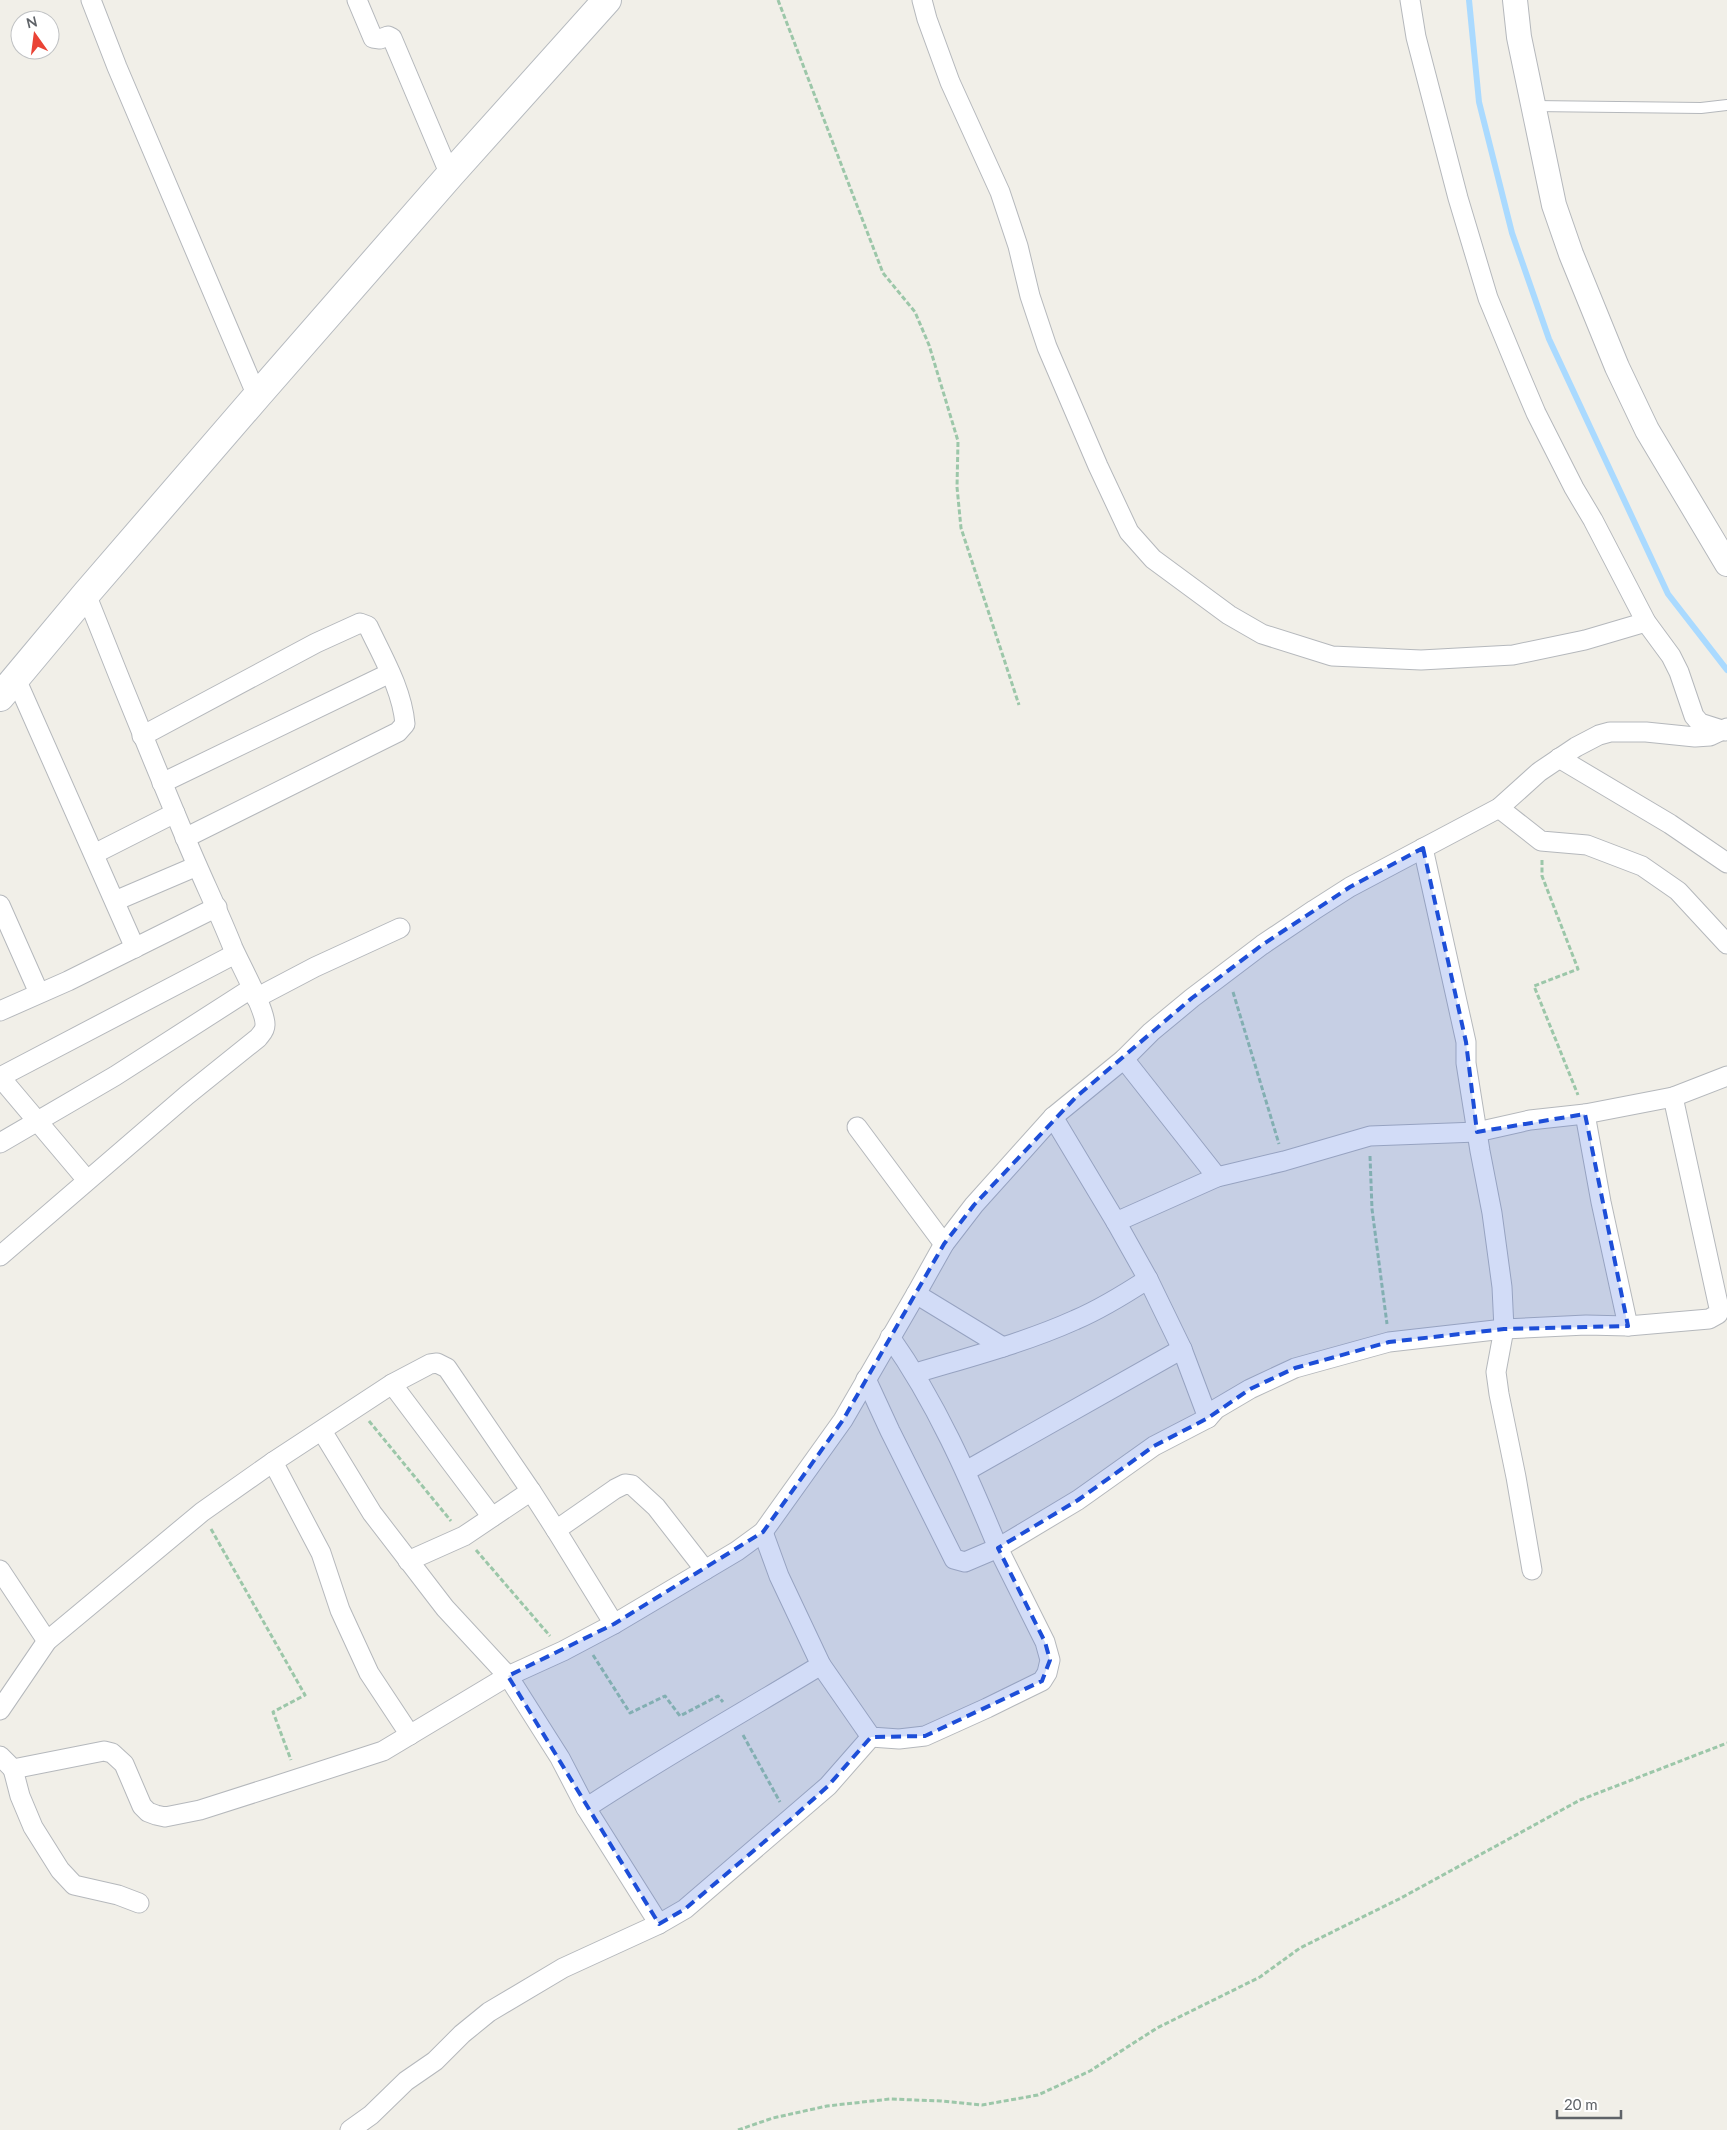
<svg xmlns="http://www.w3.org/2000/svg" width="1727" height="2130" font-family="Lato,sans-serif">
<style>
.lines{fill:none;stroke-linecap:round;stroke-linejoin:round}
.stream{stroke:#aadaff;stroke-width:6}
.service-casing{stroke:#b5b8bc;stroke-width:12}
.minor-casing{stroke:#b5b8bc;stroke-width:21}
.tertiary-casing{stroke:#b5b8bc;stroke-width:26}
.secondary-casing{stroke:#b6babf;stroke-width:30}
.path{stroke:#9cc7a9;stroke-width:3;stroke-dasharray:5 2.5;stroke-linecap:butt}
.service{stroke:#fff;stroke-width:10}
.minor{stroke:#fff;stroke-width:19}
.tertiary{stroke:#fff;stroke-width:24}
.secondary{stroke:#fff;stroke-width:28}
.marked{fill:#1d4ed8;fill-opacity:0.2;stroke:#1d4ed8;stroke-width:4;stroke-dasharray:10 6;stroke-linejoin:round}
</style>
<rect width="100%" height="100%" fill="#f1efe8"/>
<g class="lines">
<path class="stream" d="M1469,0L1479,102L1512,233L1549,339L1668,594L1727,670"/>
<defs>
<path id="service" d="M1534,106L1701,108L1727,105"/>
<g id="minor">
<path d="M91,0L117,67L257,396"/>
<path d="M357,0L373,38L380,39L388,36L392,38L450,175"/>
<path d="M922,0L927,19L950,82L1000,192L1018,246L1030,296L1047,347L1098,466L1129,532L1153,559L1229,615L1262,634L1332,656L1421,660L1513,655L1585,640L1646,622"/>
<path d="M1410,0L1416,37L1458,198L1488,298L1519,373L1536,413L1574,488L1593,520L1646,622L1671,656L1679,672L1694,716L1700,723L1725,731"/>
<path d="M16,679L135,948"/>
<path d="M142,736L316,643L360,623L368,626C382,656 402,689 405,724L398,732L185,838"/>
<path d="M1559,758L1670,824L1727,863"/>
<path d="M162,783L390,673"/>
<path d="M1499,808L1541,841L1587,845L1642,866L1678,891L1727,944"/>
<path d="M1423,848L1466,1042V1063L1480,1151L1492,1213L1502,1287L1504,1329L1496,1372L1499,1394L1516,1477L1532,1570"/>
<path d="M94,854L175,813"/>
<path d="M115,901L197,866"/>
<path d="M0,905L39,993"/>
<path d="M256,998L315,967L400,928"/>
<path d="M0,1011L68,981L217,907"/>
<path d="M1124,1059L1217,1177"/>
<path d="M0,1077L235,954"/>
<path d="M0,1077L87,1180"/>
<path d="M1585,1114L1601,1202L1628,1326"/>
<path d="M1053,1117L1116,1222L1217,1177L1284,1161L1370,1136L1477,1132L1530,1120L1585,1114L1673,1097L1727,1076"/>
<path d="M857,1127L944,1244"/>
<path d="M0,1143L115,1076L252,988"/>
<path d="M1116,1222L1148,1279L1182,1349L1208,1418"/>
<path d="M0,1256L187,1095L258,1038C261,1034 265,1031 265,1025C266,1011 240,964 233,948C218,910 200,874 185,837C151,756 118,675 86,594"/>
<path d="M916,1294L1003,1347"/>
<path d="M916,1373C969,1357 1024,1343 1075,1320C1101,1309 1125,1294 1148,1279"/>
<path d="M866,1379L890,1431L954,1559L965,1562L998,1548C968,1475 936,1402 890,1337"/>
<path d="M392,1384L492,1517"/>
<path d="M322,1431L372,1513L445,1608L508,1676L560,1758L586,1808C662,1758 742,1713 821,1665"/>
<path d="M273,1462L321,1553L340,1610L369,1673L410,1735"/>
<path d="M966,1471L1182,1349"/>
<path d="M531,1491L556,1530L615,1489L625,1484L632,1485L656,1507L705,1570"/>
<path d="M556,1530L614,1624"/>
<path d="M763,1532L779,1576L821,1665L871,1737L899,1739L925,1736L987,1708L1042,1681L1047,1673L1050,1660L1045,1642L998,1548L1078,1500L1154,1446L1208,1418L1216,1409L1250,1389L1295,1368L1389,1342L1504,1329L1586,1325L1628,1326L1709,1319L1718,1314L1719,1308L1673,1097"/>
<path d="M0,1570L47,1641"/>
<path d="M0,1710L47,1641L202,1512L273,1462L392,1384L430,1364L437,1363L447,1368L531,1491L464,1536L408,1561"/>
<path d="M0,1756L13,1769L104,1751L112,1753L124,1764L142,1806L148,1812L156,1815L165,1817L200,1810L269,1788L383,1751L508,1676L563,1651L614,1624L737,1551L763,1532L843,1420L916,1294L944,1244L974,1205L1053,1117L1124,1059L1151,1032L1192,998L1262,945L1314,910L1350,887L1499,808L1539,772L1576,747L1599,735L1610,732H1646L1695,737L1710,736L1727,728"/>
<path d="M13,1769L20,1796L33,1827L60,1870L74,1885L118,1895L139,1903"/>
<path d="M586,1808L659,1924"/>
<path d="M350,2130L371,2115L406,2081L435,2061L462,2034L489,2012L563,1968L659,1924L685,1909L828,1786L871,1737"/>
</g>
<path id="tertiary" d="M1515,0L1519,37L1554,205L1571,254L1617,367L1647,430L1727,564"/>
<path id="secondary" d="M0,697L86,594L257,396L450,175L607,0"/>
</defs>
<use href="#service" class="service-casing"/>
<use href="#minor" class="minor-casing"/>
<use href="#tertiary" class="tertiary-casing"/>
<use href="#secondary" class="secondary-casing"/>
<g class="path">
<path d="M778,0L883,273L915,312L929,345L958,441L957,487L961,528L1019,705"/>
<path d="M1542,860V876L1578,969L1534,986L1578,1095"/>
<path d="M1233,992L1279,1144"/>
<path d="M1370,1156L1372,1209L1387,1324"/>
<path d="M369,1421L451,1521"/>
<path d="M211,1529L305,1695L273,1712L291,1760"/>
<path d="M476,1550L550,1636"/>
<path d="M593,1655L630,1713L665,1696L680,1716L718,1696L723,1702"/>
<path d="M743,1735L780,1802"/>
<path d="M738,2130L773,2118L827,2106L890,2099L941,2101L982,2105L1038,2095L1090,2071L1157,2028L1260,1977L1300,1948L1401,1898L1580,1800L1727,1743"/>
</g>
<use href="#service" class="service"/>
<use href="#minor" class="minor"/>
<use href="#tertiary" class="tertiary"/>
<use href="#secondary" class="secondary"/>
</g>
<path class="marked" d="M1423,848L1466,1042L1477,1132L1585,1114L1628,1326L1504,1329L1389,1342L1295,1368L1250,1389L1208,1418L1154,1446L1078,1500L998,1548L1045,1642L1050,1660L1042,1681L925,1736L871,1737L828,1786L790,1820L685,1909L659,1924L508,1676L614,1624L763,1532L843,1420L944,1244L974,1205L1075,1098L1192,998L1262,945L1350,887Z"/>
<g transform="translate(35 35) rotate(346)"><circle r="24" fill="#ffffff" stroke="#bfc1c3"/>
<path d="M0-4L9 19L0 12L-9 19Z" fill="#ea4335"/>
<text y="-8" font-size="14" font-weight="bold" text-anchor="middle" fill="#5f6368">N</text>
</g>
<path d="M1557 2110v8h64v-8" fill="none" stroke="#5f6368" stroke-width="2.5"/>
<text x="1564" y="2110" font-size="15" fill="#5f6368" stroke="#ffffff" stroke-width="4" paint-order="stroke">20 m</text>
</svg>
